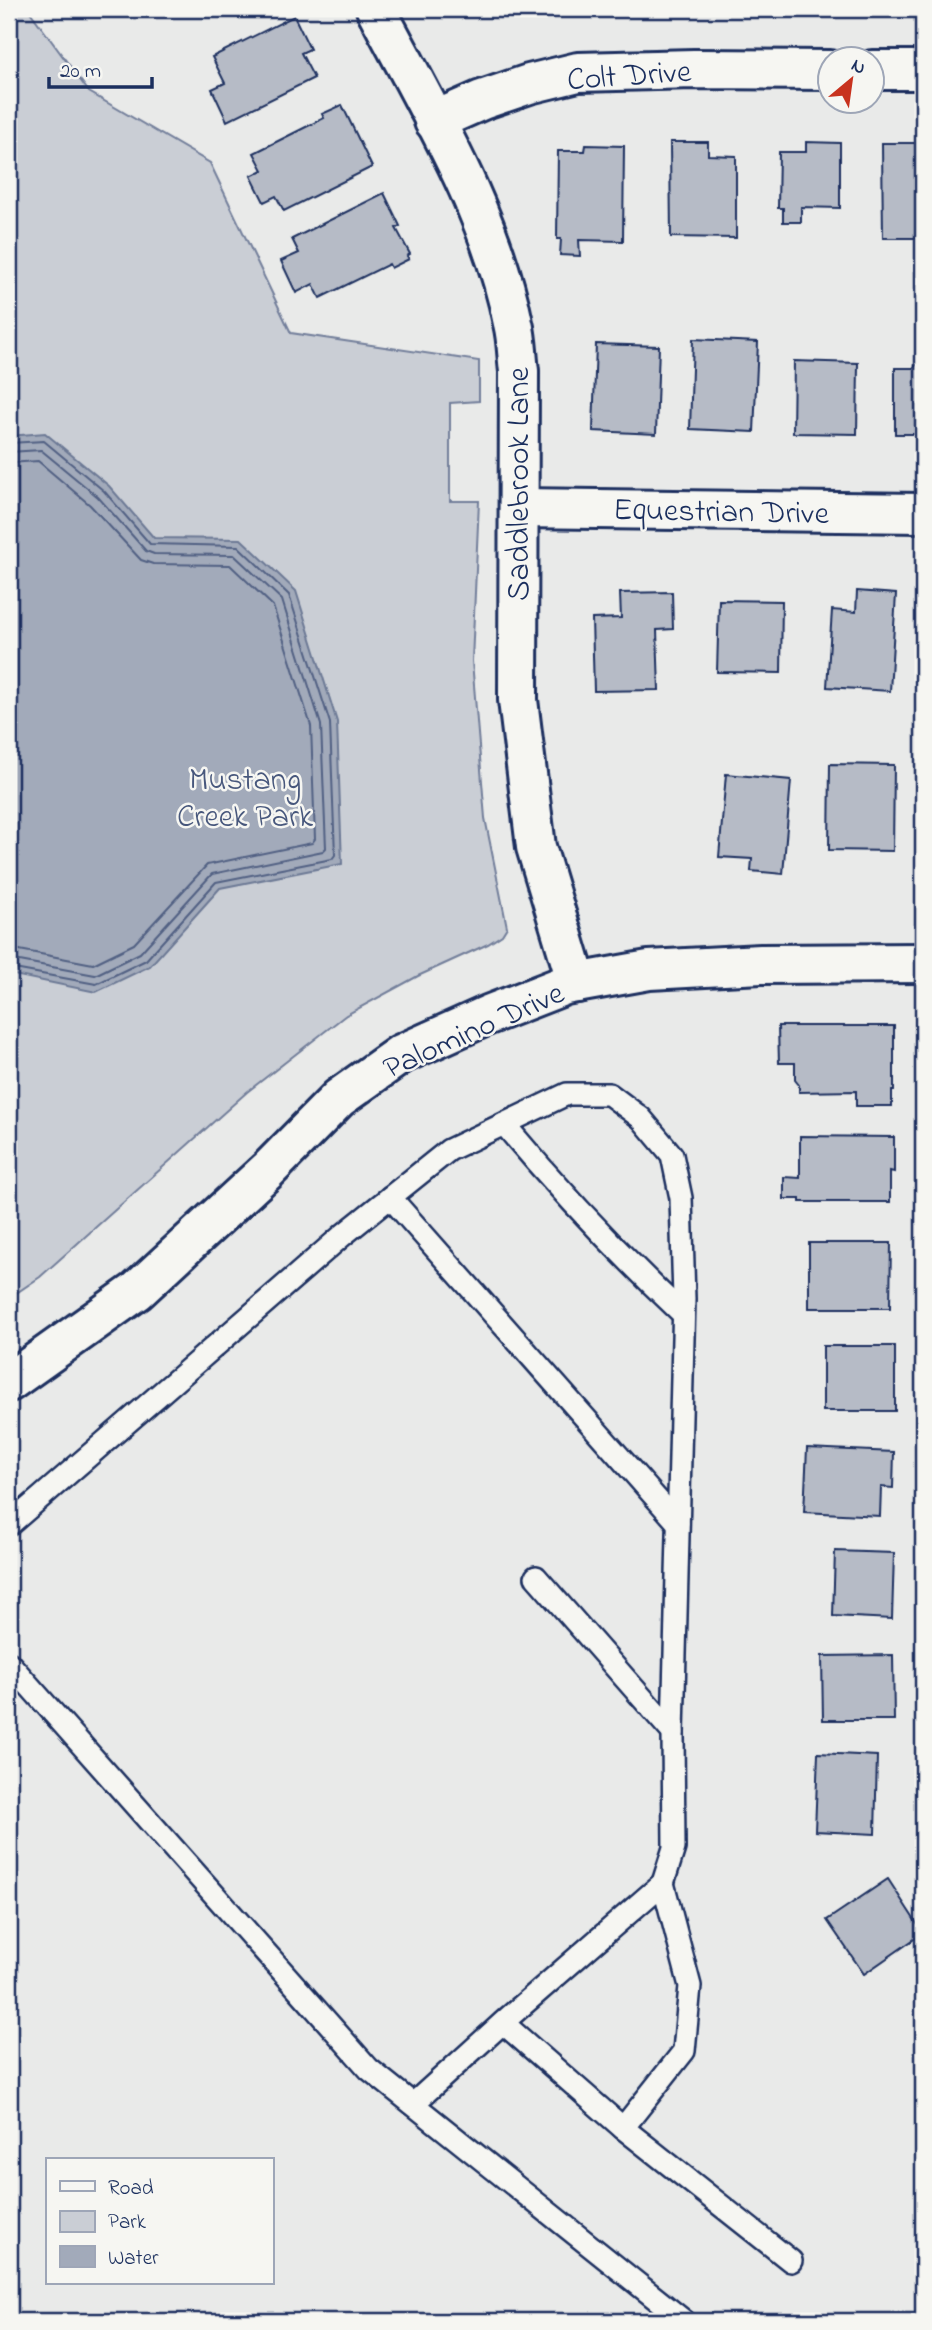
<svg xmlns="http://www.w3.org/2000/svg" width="932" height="2330" font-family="'Indie Flower',sans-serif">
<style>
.green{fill:#caced5;stroke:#727e9a;stroke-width:2}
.water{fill:#a2aaba;stroke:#6c7995;stroke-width:2}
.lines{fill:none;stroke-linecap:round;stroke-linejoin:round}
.shore{stroke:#516083;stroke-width:2}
.building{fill:#b6bbc6;stroke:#1b2f5e;stroke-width:2}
.lane-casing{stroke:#1b2f5e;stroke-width:26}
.street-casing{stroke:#1b2f5e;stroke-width:44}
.lane{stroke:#f6f6f2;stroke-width:21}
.street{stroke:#f6f6f2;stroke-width:38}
.labels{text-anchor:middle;stroke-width:5;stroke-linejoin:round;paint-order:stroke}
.street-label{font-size:32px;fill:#1b2f5e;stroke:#f6f6f2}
.park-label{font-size:32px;fill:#47577c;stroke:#f6f6f2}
</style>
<rect width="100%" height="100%" fill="#e9eae9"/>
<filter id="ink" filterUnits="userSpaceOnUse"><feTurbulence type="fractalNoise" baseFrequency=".0143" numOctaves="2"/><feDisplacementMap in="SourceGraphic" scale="14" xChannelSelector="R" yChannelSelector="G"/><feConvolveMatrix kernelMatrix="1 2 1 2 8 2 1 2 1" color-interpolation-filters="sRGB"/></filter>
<g filter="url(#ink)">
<path class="green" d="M9,9H28L89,92L210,163L291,333L479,361V401L450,403V501H479L472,661L485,818L507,927L502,935L488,944L418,976L346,1015L247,1092L40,1277L9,1298Z"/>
<path class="water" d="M45,433L109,486L154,538L241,539L296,591L337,722L342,864L220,888L150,966L96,992L9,974V436Z"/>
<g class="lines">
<g class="shore">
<path d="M9,443L44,441L104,491L150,544L238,546L289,595L330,723L335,855L332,859L216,882L146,960L96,984L9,968"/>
<path d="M9,452L41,450L98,497L146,551L154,554L234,555L282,600L321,725L326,848L323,851L212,874L140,953L95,975L9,959"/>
<path d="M9,463L38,461L90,505L141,560L153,564L230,565L273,606L311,726L315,839L312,843L207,865L134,944L93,964L9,948"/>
</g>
</g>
<g class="building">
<path d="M471,9H495L473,15Z"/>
<path d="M294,16L310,49L301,53L314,78L227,121L212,89L225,83L212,57Z"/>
<path d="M342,105L372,167L284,211L276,196L264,202L251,176L263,170L254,153L324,118L322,114Z"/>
<path d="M670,142H708V155L736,156V238L671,237Z"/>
<path d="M806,142L840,143V208L801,207V222H783V208H778L779,152H806Z"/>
<path d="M882,143H920V155H923V238H883Z"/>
<path d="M586,145L624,146L623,241L579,240L580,256L560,255L561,239H557L558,151H585Z"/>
<path d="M384,193L400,226L396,228L410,254L407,256L409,259L391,268L389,264L320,298L313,284L296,293L281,261L299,253L292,239Z"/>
<path d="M693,339L758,342L754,432L690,429Z"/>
<path d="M596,344L659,346L656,434L593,431Z"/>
<path d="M923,359V434H895V368H913Z"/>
<path d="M794,361L858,363L857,434L793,433Z"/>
<path d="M857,591L896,594L890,691L827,687L832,610L856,612Z"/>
<path d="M672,592L673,629L657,630L659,690L594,691L592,619L621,618L620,593Z"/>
<path d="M719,600L782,601L781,673L717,672Z"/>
<path d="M830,764L894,765L893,851L829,850Z"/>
<path d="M726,774L791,780L783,874L751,871L752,859L719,857Z"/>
<path d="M778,1026H894V1091H892V1106H856V1091L799,1092V1085L795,1080V1063H779Z"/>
<path d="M800,1136L894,1137V1172L890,1171V1202H800V1199H784V1177L800,1178Z"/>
<path d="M809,1243H891L890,1308H809Z"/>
<rect x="823" y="1346" width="72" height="65"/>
<path d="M807,1448L894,1452L893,1488L881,1487L880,1516L804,1512Z"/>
<path d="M835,1551L894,1553L892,1619L833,1616Z"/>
<path d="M893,1655L894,1720H823L822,1656Z"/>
<path d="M818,1753L877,1756L875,1834L815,1831Z"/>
<path d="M888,1879L923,1933L864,1974L827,1920Z"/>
</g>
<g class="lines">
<defs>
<g id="lane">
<path d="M504,1124C560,1191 619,1254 683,1314"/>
<path d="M390,1197L678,1523"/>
<path d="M9,1525L343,1235L449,1150L567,1094H609L641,1118L672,1155L681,1198L684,1299L673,1733L674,1848L663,1883"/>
<path d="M536,1577L673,1733"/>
<path d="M9,1663L369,2069L684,2321"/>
<path d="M503,2023L623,2128"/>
<path d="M413,2104L509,2017L663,1883L690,1986L684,2051L623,2128L791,2261"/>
</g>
<g id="street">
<path d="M376,9C428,109 491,211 513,323C517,339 517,356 519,371L518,700L536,847L577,983"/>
<path d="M872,70H923"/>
<path d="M434,121L482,100L529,84L578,72L694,69L830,70"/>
<path d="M519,508L923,513"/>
<path d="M9,1382L137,1291L268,1170L339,1098L401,1054L488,1015L565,985L649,970L761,964L923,963"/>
</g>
</defs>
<use href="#lane" class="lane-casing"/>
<use href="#street" class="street-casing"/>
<use href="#lane" class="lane"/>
<use href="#street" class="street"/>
</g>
</g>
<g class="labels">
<g class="street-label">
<text transform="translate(629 74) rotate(-4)" y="11">Colt Drive</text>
<text transform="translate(517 484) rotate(-90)" y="11">Saddlebrook Lane</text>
<text transform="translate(721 510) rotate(1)" y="11">Equestrian Drive</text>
<text transform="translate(473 1029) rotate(-24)" y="11">Palomino Drive</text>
</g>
<g class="park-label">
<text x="245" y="789">Mustang<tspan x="245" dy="37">Creek Park</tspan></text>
</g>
</g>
<rect width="932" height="2330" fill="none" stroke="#f6f6f2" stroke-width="35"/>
<rect x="18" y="18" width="897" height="2295" fill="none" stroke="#1b2f5e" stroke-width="2.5" filter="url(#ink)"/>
<rect x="46" y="2158" width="228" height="126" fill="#f6f6f2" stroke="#9ea6b7" stroke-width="2"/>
<rect x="60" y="2181" width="35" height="10" fill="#f6f6f2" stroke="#9ea6b7" stroke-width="2"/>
<text x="108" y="2194" font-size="21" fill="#1b2f5e">Road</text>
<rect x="60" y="2211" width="35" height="21" fill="#caced5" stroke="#9ea6b7" stroke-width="2"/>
<text x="108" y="2228" font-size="21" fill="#1b2f5e">Park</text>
<rect x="60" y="2246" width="35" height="21" fill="#a2aaba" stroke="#9ea6b7" stroke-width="2"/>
<text x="108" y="2264" font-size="21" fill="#1b2f5e">Water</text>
<g transform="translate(851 80) rotate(29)"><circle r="33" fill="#f6f6f2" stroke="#9ea6b7" stroke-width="2"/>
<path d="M0-5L12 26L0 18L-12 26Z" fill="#c8321e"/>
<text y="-10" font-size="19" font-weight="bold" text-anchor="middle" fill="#1b2f5e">N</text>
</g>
<path d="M49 77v10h103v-10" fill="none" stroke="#1b2f5e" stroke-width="3.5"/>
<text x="60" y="77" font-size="21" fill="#1b2f5e" stroke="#f6f6f2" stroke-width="5" paint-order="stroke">20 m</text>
</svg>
